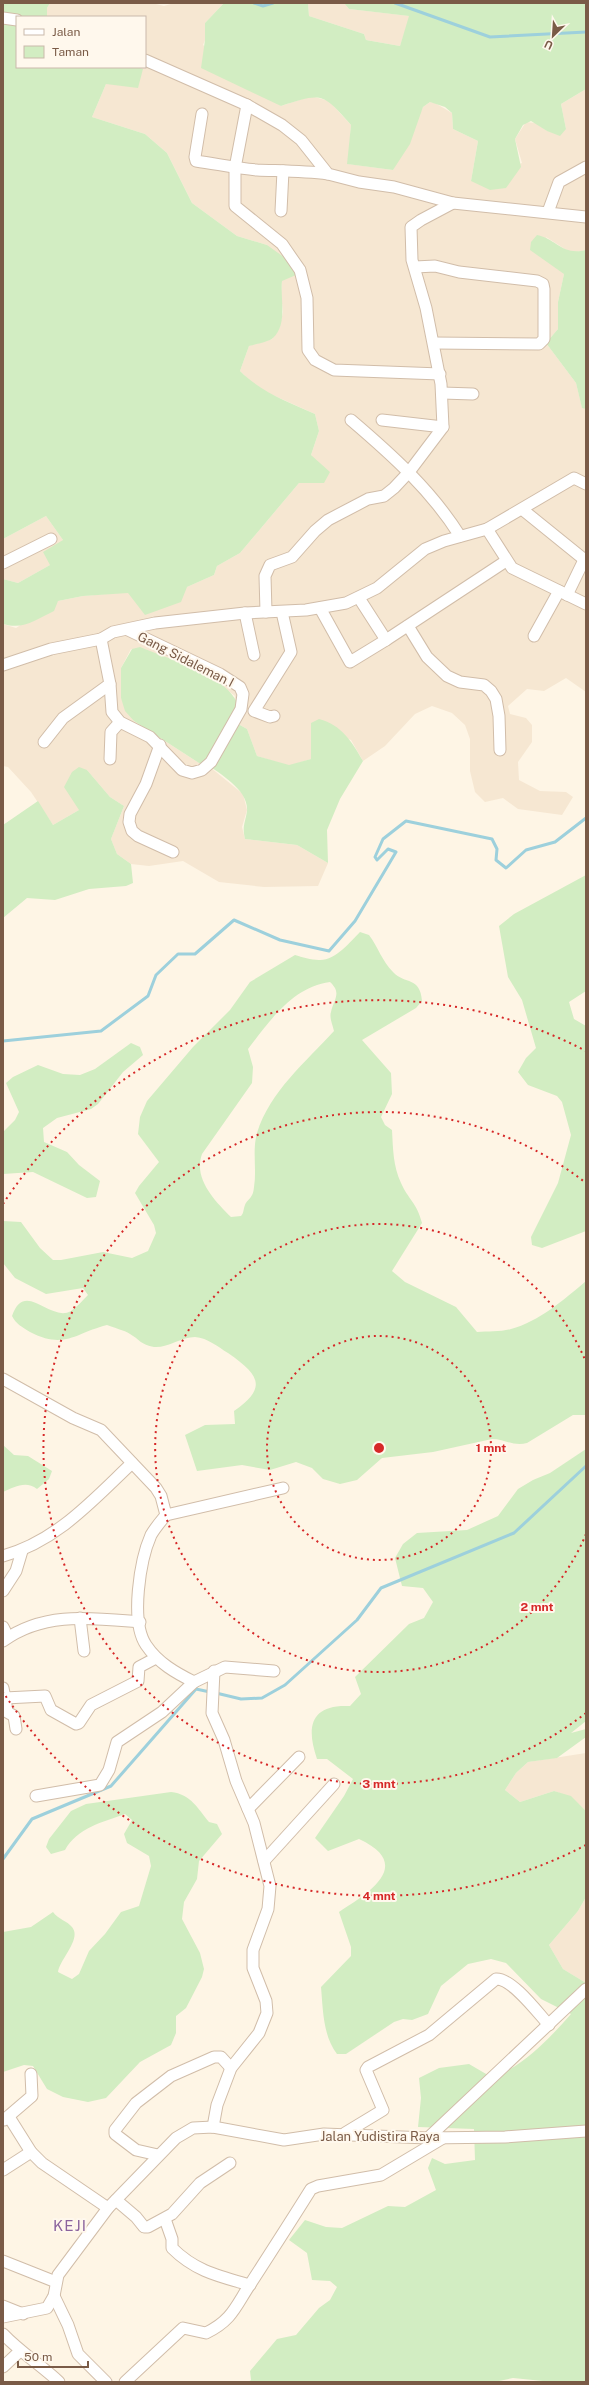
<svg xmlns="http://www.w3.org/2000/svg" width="589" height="2385" font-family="'Public Sans',sans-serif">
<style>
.residential{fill:#f6e7d2}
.green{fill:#d2edc2;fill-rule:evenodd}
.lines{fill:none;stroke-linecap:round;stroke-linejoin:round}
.stream{stroke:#9dd0dc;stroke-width:3}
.minor-casing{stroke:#d1bda9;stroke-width:13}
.minor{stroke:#fff;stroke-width:11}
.ring{fill:none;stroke:#d62828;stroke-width:2;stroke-dasharray:2 4}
.labels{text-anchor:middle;stroke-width:4;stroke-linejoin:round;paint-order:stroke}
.street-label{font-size:13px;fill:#7a5b47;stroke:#fff8ed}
.quarter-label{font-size:15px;letter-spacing:1px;fill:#8b639d;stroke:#fff8ed}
.centre{fill:#d62828;stroke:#fff8ed;stroke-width:2}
.ring-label{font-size:12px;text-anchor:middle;font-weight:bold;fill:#d62828;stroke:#fff8ed;stroke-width:4;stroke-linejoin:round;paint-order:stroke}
</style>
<rect width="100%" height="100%" fill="#fef5e5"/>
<g class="residential">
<path d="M50,3H152L164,6L174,3H224L205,23V40L203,45L281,106L311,96L329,101L351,125L348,164L393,170L423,107L430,102L435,103L452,113L453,129L478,141L471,181L522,163L515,139L526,122L536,123L547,131L566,129L561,104L586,89V250L577,252L568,251L546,237L564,274L558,302V329L546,343L576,383L582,407L586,409V692L566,678L544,691L527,689L508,706L510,714L526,718L532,725V742L518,762L519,780L540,791L566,792L573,797L562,815L518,809L503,798L485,802L475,792L470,771V739L465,725L452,713L432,706L415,714L385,746L363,761L351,740L311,723V759L289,766L257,756L247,729L231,720L235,696L213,679L176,661L131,649L121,668V698L134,721L199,763H205L243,794L247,810L242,827L245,839L297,845L328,863L318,886L264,887L219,882L183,861L149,866L131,864L117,854L111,839L124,806L110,797L87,770L79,810L53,825L31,792L8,767L3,766V624L16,628L58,601L83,596L187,587L214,575L217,566L240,553L299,483H324L311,455L319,431L315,414L266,392L250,381L240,371L249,346L272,339L279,329L283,312L281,294L282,281L267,245L237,236L192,203L167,153L145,134L92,117L106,84L143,70L137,67H145V17H47V8Z"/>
<path d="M308,3H344L349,9L410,16L400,46L366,40L364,34L309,16Z"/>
<path d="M46,516L63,540L50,565L18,583L3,579V539Z"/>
<path d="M586,1753V1811L571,1797L554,1791L520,1802L505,1790L516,1773L528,1762Z"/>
<path d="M586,1897V1983L563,1969L549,1945L578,1911Z"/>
</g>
<g class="green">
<path d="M3,3H50L47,8V17H17V67H137L143,69L138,88L106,84L92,117L145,134L167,153L192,203L237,236L267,245L288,260L296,275L282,281C280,299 288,324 273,338C268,342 256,344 249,346L240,371C261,392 288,402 315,414L319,431L311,455L330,472L324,483H299L240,553L217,566L214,575L187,587L181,602L145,615L128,593L83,596L58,601L54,611C35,620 24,630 3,624V579L18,583L50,565L43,552L63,540L46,516L3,539Z"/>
<path d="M224,3H308L309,16L364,34L366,40L400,46L409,16L349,9L344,3H586V89L561,104L566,129L560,136L547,131L531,121L523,125L515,139L521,167L506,188L490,190L471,181L478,141L453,129L452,113L445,107L430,102L423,107L410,144L393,170L347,164L351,125C322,92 322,93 281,106L201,68L205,40V23Z"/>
<path d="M537,235C557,239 562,256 586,250V409L582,408L576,383L546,343L558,329V302L564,274L530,250L531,242Z"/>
<path d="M140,647C166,658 229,676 238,705L231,720L247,729L257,756L289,765L311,759V723L319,719C342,725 352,742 363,761L340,799L327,830L328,863L297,845L245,839C242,826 245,824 247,811C249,790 220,774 205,763H199L134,721L125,711L121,698V668L132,649Z"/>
<path d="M79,767L87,770L110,797L124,806L111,839L117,854L131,864L133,883L126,886L89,889L55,900L27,898L3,918V825L38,801L53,825L79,810L64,787L72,772Z"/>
<path d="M586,875V991L569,1002L574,1019L586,1026V1231L542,1248L532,1245L531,1237L558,1183L571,1135L562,1102L557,1096L528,1085L518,1072L526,1058L536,1048L522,1000L508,977L499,926L514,914Z"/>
<path d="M360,932L369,935C378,947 382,961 393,972C405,985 420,976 422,1001L416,1008L362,1040L391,1073L392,1094L381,1117L385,1125L392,1130C393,1148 393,1166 401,1183C408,1199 417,1203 422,1223L392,1271L405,1282L456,1307L477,1332C488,1331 500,1332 511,1329C538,1322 565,1299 586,1281V1415H573L527,1443C514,1447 505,1439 492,1439L433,1452L382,1458L357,1480L340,1484L323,1479L312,1468L296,1462L270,1470L242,1465L197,1471L185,1435L205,1425L235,1424L234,1411C269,1387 258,1374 228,1353C218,1347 208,1338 195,1337C181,1337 168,1348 154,1347C141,1345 139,1339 130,1334C124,1330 114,1328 107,1325C75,1333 65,1350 30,1332C22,1327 16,1324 12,1316C25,1279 50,1323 71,1311C77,1307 83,1300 88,1295L83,1288L46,1294L15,1278L3,1263V1221L21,1222L40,1248L53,1260H61L103,1252L132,1258L148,1251L156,1233L154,1225L135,1193L139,1186L159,1162L138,1134L140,1117L147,1101L193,1047L230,1010L250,982L295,955C302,957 311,960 319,960C335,961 350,942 360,932ZM330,982C342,993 334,999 331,1012C329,1017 333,1026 334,1031C306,1062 270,1091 257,1133C252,1151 257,1169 254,1187C253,1199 248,1198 245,1205C243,1210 244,1213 241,1216L231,1217C215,1201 193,1179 202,1154L252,1083L253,1067L248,1049C269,1022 292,987 330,982Z"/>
<path d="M131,1043L140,1047L143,1055L123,1072L98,1104L91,1109L57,1118L43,1128L44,1142L67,1152L79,1165L100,1181L96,1197L87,1198L33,1172L3,1174V1132L15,1120L19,1112L6,1083L13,1077L38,1065L63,1074L80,1075L95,1069Z"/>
<path d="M3,1445L14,1455L28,1456L52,1471L49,1479L37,1489C26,1480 14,1487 3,1492Z"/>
<path d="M586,1449V1721L571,1733L586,1729V1737L557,1758L528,1762L516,1773L505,1790L520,1802L554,1791L571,1796L586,1811V1897L578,1911L549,1945L563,1969L586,1983V2381H543L513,2378L494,2382H248L251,2380L250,2371L277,2339L296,2335L319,2308L330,2300L337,2287L330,2281L312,2280L307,2253L289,2240L305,2220L326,2227L342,2228L388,2206L405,2207L436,2190L428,2168L432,2158L445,2164L475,2160L474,2129L418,2127L421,2098L419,2078L439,2068L469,2064L493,2078C525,2064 548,2040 571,2014L541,1999L506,1963L491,1959L468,1964L441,1986L428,2014L412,2020L403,2019L394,2022L346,2054H337C323,2036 323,2010 321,1987L351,1956V1947L339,1912C368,1893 415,1865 359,1839L328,1851L315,1838L344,1796L353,1779L327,1759H317C306,1727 310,1704 350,1706L361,1694L355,1677L409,1624L424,1618L433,1602L423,1588L402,1586L395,1558L403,1544L417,1533L467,1530L498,1516L518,1489L533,1480L550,1473Z"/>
<path d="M171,1792C191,1794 198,1809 209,1822L217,1824L222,1834L199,1861L197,1879L184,1902L182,1919L200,1953L204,1969L202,1977L186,2008L176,2016V2033L171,2045L140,2062L106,2098L88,2102L63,2097L47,2089L33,2066L24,2065L3,2072V1932L31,1927L53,1912C58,1919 67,1921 72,1927C82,1939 60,1959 58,1972L72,1979L79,1974L89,1951L105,1934L121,1912L139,1906L151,1866L149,1856L127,1843L124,1834L132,1820L125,1814C103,1822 77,1828 65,1850L51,1854L46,1847L49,1839L71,1811L86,1804Z"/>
</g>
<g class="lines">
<g class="stream">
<path d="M254,3L263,6L273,3"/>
<path d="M395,3L490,37L586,32"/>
<path d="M3,1041L101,1031L148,996L156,975L178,954H195L234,920L280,940L329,951L355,921L396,852L388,849L377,860L375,857L383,839L406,821L492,839L497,849L496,860L506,868L526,850L555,842L586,818"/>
<path d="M216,1693L241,1699L262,1698L285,1685L357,1620L381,1588L514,1533L586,1466"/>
<path d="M3,1859L32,1819L111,1786L196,1689L210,1692"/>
</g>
<defs>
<g id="minor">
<path d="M3,18L17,20"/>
<path d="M145,60L247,105L282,125L301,140L328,174L359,182L394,187L453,203L586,217"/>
<path d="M247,105L235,168V206L282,244L300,270L307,298L308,350L315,360L334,370L440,374"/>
<path d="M202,114L195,157L196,161C217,164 237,168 257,170C281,171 304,171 328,174"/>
<path d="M281,211L283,171"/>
<path d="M548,212L559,182L586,167"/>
<path d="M415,267L435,266L459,272L537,281L543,284L544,289V339L539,344L434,343"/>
<path d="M442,393L473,394"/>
<path d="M351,420C392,455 431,490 460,536"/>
<path d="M382,420L443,427"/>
<path d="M523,510L586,561"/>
<path d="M487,529L574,478L586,484"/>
<path d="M3,563L51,539"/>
<path d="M567,595L584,560"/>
<path d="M359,598L386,640L506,561"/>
<path d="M320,608L350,662L386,640"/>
<path d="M266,612L265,576L270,565L292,557L315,531L328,520L368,499L384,496L394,488L409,472L443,427L441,384L426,308L412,260L411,227L421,220L453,203"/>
<path d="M245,613L254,655"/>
<path d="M408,626L427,657L447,676L460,682L484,685L491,691L496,699L499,716L500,750"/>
<path d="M534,636L559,591"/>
<path d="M101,639L110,684L112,712L120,722L150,737L182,770L192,773L202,770L211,762L241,709L243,694L240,687L220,674L128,630"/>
<path d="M3,665L51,649L101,639L113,632L155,623L245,613L306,610L346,603L377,588L425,549L444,541L487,529L512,568L586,604"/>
<path d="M274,716L270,717L254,711L291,652L282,612"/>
<path d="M44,742L63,718L110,684"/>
<path d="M160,745L146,784L130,814L129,822L132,831L138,836L173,852"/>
<path d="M110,759L111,732L120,722"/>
<path d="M3,1379L73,1418L101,1430L156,1488L161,1496L166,1515C161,1521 155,1528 151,1535C140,1560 130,1621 146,1645C158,1663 176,1673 194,1682L225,1667L274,1671"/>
<path d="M166,1515L283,1488"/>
<path d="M3,1556C57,1541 93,1500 132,1463"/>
<path d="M3,1591L16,1571L22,1551"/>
<path d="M80,1618L84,1651"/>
<path d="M3,1627L8,1637"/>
<path d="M3,1641C44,1611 92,1618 140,1622"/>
<path d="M3,1688L5,1698L45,1696L51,1710L76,1724L79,1723L91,1705L138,1681L139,1667L156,1658"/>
<path d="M5,1698L7,1712L14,1716L16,1729"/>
<path d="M36,1796L100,1785L109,1770L117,1742L162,1712L194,1682"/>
<path d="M248,1809L299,1757"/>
<path d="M264,1861L334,1784"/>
<path d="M9,2117L31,2152L42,2163L108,2208"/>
<path d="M4,2120L32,2096L31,2074"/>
<path d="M213,2127L217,2105L231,2068L259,2033L267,2013L266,2001L253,1968V1950L268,1909L270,1886L254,1823L236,1781L224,1740L212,1713L214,1671"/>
<path d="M345,2133L383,2110L366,2070L368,2067L429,2035L496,1979C512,1978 538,2013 549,2025"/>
<path d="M428,2138L586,1989"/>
<path d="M158,2155L136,2150L115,2134V2130L136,2103L171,2076L214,2057H221L231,2068"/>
<path d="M3,2170L31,2152"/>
<path d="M116,2200L136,2217L144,2227H148L172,2214L200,2183L230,2163"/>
<path d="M165,2219L172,2239V2248C195,2271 218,2276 250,2285"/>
<path d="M3,2261L56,2282"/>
<path d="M54,2296L68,2325L78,2354L106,2382"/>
<path d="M3,2306L23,2314"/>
<path d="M3,2317L47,2308L54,2296L58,2275L108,2208L176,2138L193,2128L213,2127L284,2140L324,2134L428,2138L505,2137L586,2131"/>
<path d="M3,2334C20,2352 41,2365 59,2382"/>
<path d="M3,2367L20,2351"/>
<path d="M125,2382L183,2328L206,2333C233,2320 236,2305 251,2283C271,2252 291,2221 311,2189L318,2186L381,2175L443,2138"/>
</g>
</defs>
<use href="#minor" class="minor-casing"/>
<use href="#minor" class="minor"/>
</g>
<g class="ring">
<circle cx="379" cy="1448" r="112"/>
<path d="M586 1534A224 224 0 1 1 586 1362"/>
<path d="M586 1713A336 336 0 1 1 586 1183"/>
<path d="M586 1845A448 448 0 0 1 3 1692M3 1204A448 448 0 0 1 586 1051"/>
</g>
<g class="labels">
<g class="street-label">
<text transform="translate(186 659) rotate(27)" y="5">Gang Sidaleman I</text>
<text x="380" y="2141">Jalan Yudistira Raya</text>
</g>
<g class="quarter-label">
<text x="70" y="2231">KEJI</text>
</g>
</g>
<circle cx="379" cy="1448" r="6" class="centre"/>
<g class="ring-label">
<text x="491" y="1452">1 mnt</text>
<text x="537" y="1611">2 mnt</text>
<text x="379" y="1788">3 mnt</text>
<text x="379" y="1900">4 mnt</text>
</g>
<rect width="589" height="2385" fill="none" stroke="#7a5b47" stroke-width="8"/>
<rect x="16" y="16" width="130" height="52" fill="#fff8ed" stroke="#cab9ab"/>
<rect x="24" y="29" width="20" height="6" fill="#ffffff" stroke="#cab9ab"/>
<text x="52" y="36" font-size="12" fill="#7a5b47">Jalan</text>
<rect x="24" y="46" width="20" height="12" fill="#d2edc2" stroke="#cab9ab"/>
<text x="52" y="56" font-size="12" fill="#7a5b47">Taman</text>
<g transform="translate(553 36) rotate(205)" stroke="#fff8ed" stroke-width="3" paint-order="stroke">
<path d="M0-3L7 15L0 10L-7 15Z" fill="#7a5b47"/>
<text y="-6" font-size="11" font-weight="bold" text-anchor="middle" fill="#7a5b47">U</text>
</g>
<path d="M18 2361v6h70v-6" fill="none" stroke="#7a5b47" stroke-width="2"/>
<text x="24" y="2361" font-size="12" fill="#7a5b47" stroke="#fff8ed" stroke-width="3" paint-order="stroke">50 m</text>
</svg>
